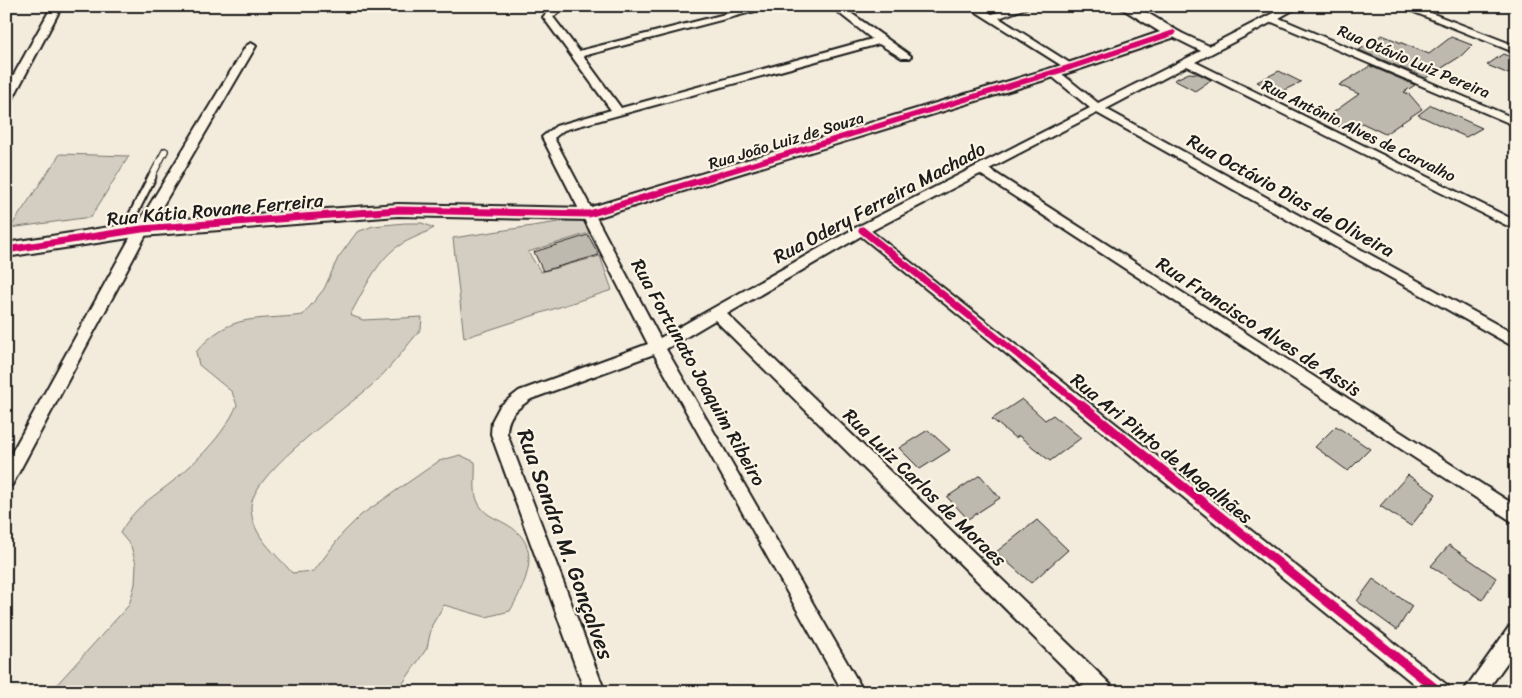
<svg xmlns="http://www.w3.org/2000/svg" width="1522" height="698" font-family="Sriracha,sans-serif">
<style>
.green{fill:#d3cec1;stroke:#78756e}
.building{fill:#beb9ae;stroke:#1c1c1c}
.lines{fill:none;stroke-linecap:round;stroke-linejoin:round}
.lane-far1-casing{stroke:#1c1c1c;stroke-width:8}
.lane-casing{stroke:#1c1c1c;stroke-width:11}
.street-casing{stroke:#1c1c1c;stroke-width:4}
.secondary-casing{stroke:#1c1c1c;stroke-width:4}
.lane-far1{stroke:#fcf5e5;stroke-width:5.5}
.lane{stroke:#fcf5e5;stroke-width:7}
.street{fill:#fcf5e5;fill-rule:evenodd}
.secondary{fill:#fcf5e5;fill-rule:evenodd}
.cycleway-far2-casing{stroke:#fcf5e5;stroke-width:8}
.cycleway-far1-casing{stroke:#fcf5e5;stroke-width:10}
.cycleway-casing{stroke:#fcf5e5;stroke-width:12}
.cycleway-far2{stroke:#d6006c;stroke-width:5.5}
.cycleway-far1{stroke:#d6006c;stroke-width:7}
.cycleway{stroke:#d6006c;stroke-width:9}
.labels{text-anchor:middle;stroke-width:4.5;stroke-linejoin:round;paint-order:stroke}
.far-street-label{font-size:16px;fill:#1c1c1c;stroke:#fcf5e5}
.street-label{font-size:19px;fill:#1c1c1c;stroke:#fcf5e5}
.near-street-label{font-size:22px;fill:#1c1c1c;stroke:#fcf5e5}
</style>
<rect width="100%" height="100%" fill="#f3ecdd"/>
<filter id="ink" filterUnits="userSpaceOnUse"><feTurbulence type="fractalNoise" baseFrequency=".02" numOctaves="2"/><feDisplacementMap in="SourceGraphic" scale="10" xChannelSelector="R" yChannelSelector="G"/><feConvolveMatrix kernelMatrix="1 2 1 2 8 2 1 2 1" color-interpolation-filters="sRGB"/></filter>
<g filter="url(#ink)">
<g class="green">
<path d="M60,154L129,156L91,217L10,228Z"/>
<path d="M585,218L592,232L528,252L541,272L600,256L612,290L464,338L453,238Z"/>
<path d="M405,223H422L434,228C420,236 405,240 393,250C374,266 362,294 350,315L363,320L422,317L421,329C405,348 389,370 371,386C345,409 250,474 251,508C252,537 276,553 292,573L314,571L343,533L361,515L439,461L460,455L475,462C476,473 473,490 477,500C483,515 494,517 506,524C544,545 527,581 510,611L486,617L444,605L432,625L427,648L397,692H50L129,605L135,584L136,564L131,546L120,533C135,507 149,500 172,482C197,461 224,435 237,405L232,392L199,365L196,352C230,312 256,321 303,315L324,289L338,258L357,232L373,226Z"/>
</g>
<g class="building">
<path d="M1382,35L1429,54L1451,37L1472,45L1461,56L1426,78L1359,50Z"/>
<path d="M1503,54L1516,59V77L1487,65Z"/>
<path d="M1370,66L1415,85L1404,92L1410,95L1422,109L1385,134L1362,123L1349,131L1324,119L1359,94L1339,85Z"/>
<path d="M1279,71L1301,82L1278,93L1257,82Z"/>
<path d="M1189,73L1199,74L1211,80L1195,91L1174,80Z"/>
<path d="M1431,105L1482,128L1466,137L1418,115Z"/>
<path d="M588,235L599,255L543,271L534,252Z"/>
<path d="M1022,399L1045,420L1053,415L1081,438L1050,461L1019,436L1015,438L992,419Z"/>
<path d="M1336,426L1370,449L1348,471L1315,447Z"/>
<path d="M928,430L950,450L920,469L899,448Z"/>
<path d="M980,475L1000,498L968,519L947,497Z"/>
<path d="M1408,475L1436,494L1411,526L1380,506Z"/>
<path d="M1037,520L1068,550L1031,583L996,552Z"/>
<path d="M1449,545L1496,578L1482,600L1431,566Z"/>
<path d="M1373,579L1412,606L1397,630L1357,601Z"/>
</g>
<g class="lines">
<defs>
<path id="lane-far1" d="M151,178L165,151"/>
<path id="lane" d="M124,232L152,177"/>
<g id="street">
<path d="M52,6H62L12,100L6,103V89Z"/>
<path d="M553,6H566L553,17L579,51L757,6H775L583,56L621,108L872,39L830,6H841L911,56L910,58H902L879,44L564,130L554,138L660,338L857,227L1090,108L1049,74V70H1057L1098,103L1201,51L1169,35V31H1177L1209,46L1287,6H1300L1279,18L1516,119V126L1272,22L1195,62L1516,221V230L1187,66L1106,109L1516,335V348L1097,113L989,169L1516,506V524L980,174L871,231L1447,685L1450,692H1424L861,236L727,314L1111,685L1114,692H1089L715,320L666,349L864,692H843L654,354L531,399C516,409 507,416 507,434L605,692H585L491,434L492,421L500,406L519,391L648,344L542,137L556,126L611,110L543,17Z"/>
<path d="M967,6H979L992,14L1015,6H1031L999,18L1076,67L1071,70L1067,69Z"/>
<path d="M1399,6H1413L1516,46V53Z"/>
<path d="M251,43L256,46L149,229L12,485L6,487V463L135,229L246,46Z"/>
<path d="M1516,625V650L1486,692H1463L1509,627Z"/>
</g>
<path id="secondary" d="M1118,6H1136L1181,33L1178,36L1077,70L589,220L398,216L142,236L6,257V243L142,222L398,204L588,208L1065,64L1160,32Z"/>
</defs>
<use href="#lane-far1" class="lane-far1-casing"/>
<use href="#lane" class="lane-casing"/>
<use href="#street" class="street-casing"/>
<use href="#secondary" class="secondary-casing"/>
<use href="#lane-far1" class="lane-far1"/>
<use href="#lane" class="lane"/>
<use href="#street" class="street"/>
<use href="#secondary" class="secondary"/>
<defs>
<path id="cycleway-far2" d="M708,178L1071,67L1173,33"/>
<g id="cycleway-far1">
<path d="M862,230L1082,406"/>
<path d="M6,250L142,229L398,210L589,214L712,177"/>
</g>
<path id="cycleway" d="M1080,404L1440,692"/>
</defs>
<use href="#cycleway-far2" class="cycleway-far2-casing"/>
<use href="#cycleway-far1" class="cycleway-far1-casing"/>
<use href="#cycleway" class="cycleway-casing"/>
<use href="#cycleway-far2" class="cycleway-far2"/>
<use href="#cycleway-far1" class="cycleway-far1"/>
<use href="#cycleway" class="cycleway"/>
</g>
</g>
<g class="labels">
<g class="far-street-label">
<text transform="translate(1414 61) rotate(23)" y="6">Rua Otávio Luiz Pereira</text>
<text transform="translate(1359 130) rotate(26)" y="6">Rua Antônio Alves de Carvalho</text>
<text transform="translate(786 140) rotate(-17)" y="6">Rua João Luiz de Souza</text>
</g>
<g class="street-label">
<text transform="translate(1291 195) rotate(29)" y="7">Rua Octávio Dias de Oliveira</text>
<text transform="translate(879 202) rotate(-28)" y="7">Rua Odery Ferreira Machado</text>
<text transform="translate(215 209) rotate(-5)" y="7">Rua Kátia Rovane Ferreira</text>
<text transform="translate(1259 326) rotate(33)" y="7">Rua Francisco Alves de Assis</text>
<text transform="translate(699 372) rotate(61)" y="7">Rua Fortunato Joaquim Ribeiro</text>
<text transform="translate(1162 448) rotate(39)" y="7">Rua Ari Pinto de Magalhães</text>
<text transform="translate(925 487) rotate(44)" y="7">Rua Luiz Carlos de Moraes</text>
</g>
<g class="near-street-label">
<text transform="translate(566 544) rotate(70)" y="8">Rua Sandra M. Gonçalves</text>
</g>
</g>
<rect width="1522" height="698" fill="none" stroke="#fcf5e5" stroke-width="25"/>
<rect x="12" y="12" width="1497" height="673" fill="none" stroke="#1c1c1c" stroke-width="2" filter="url(#ink)"/>
</svg>
